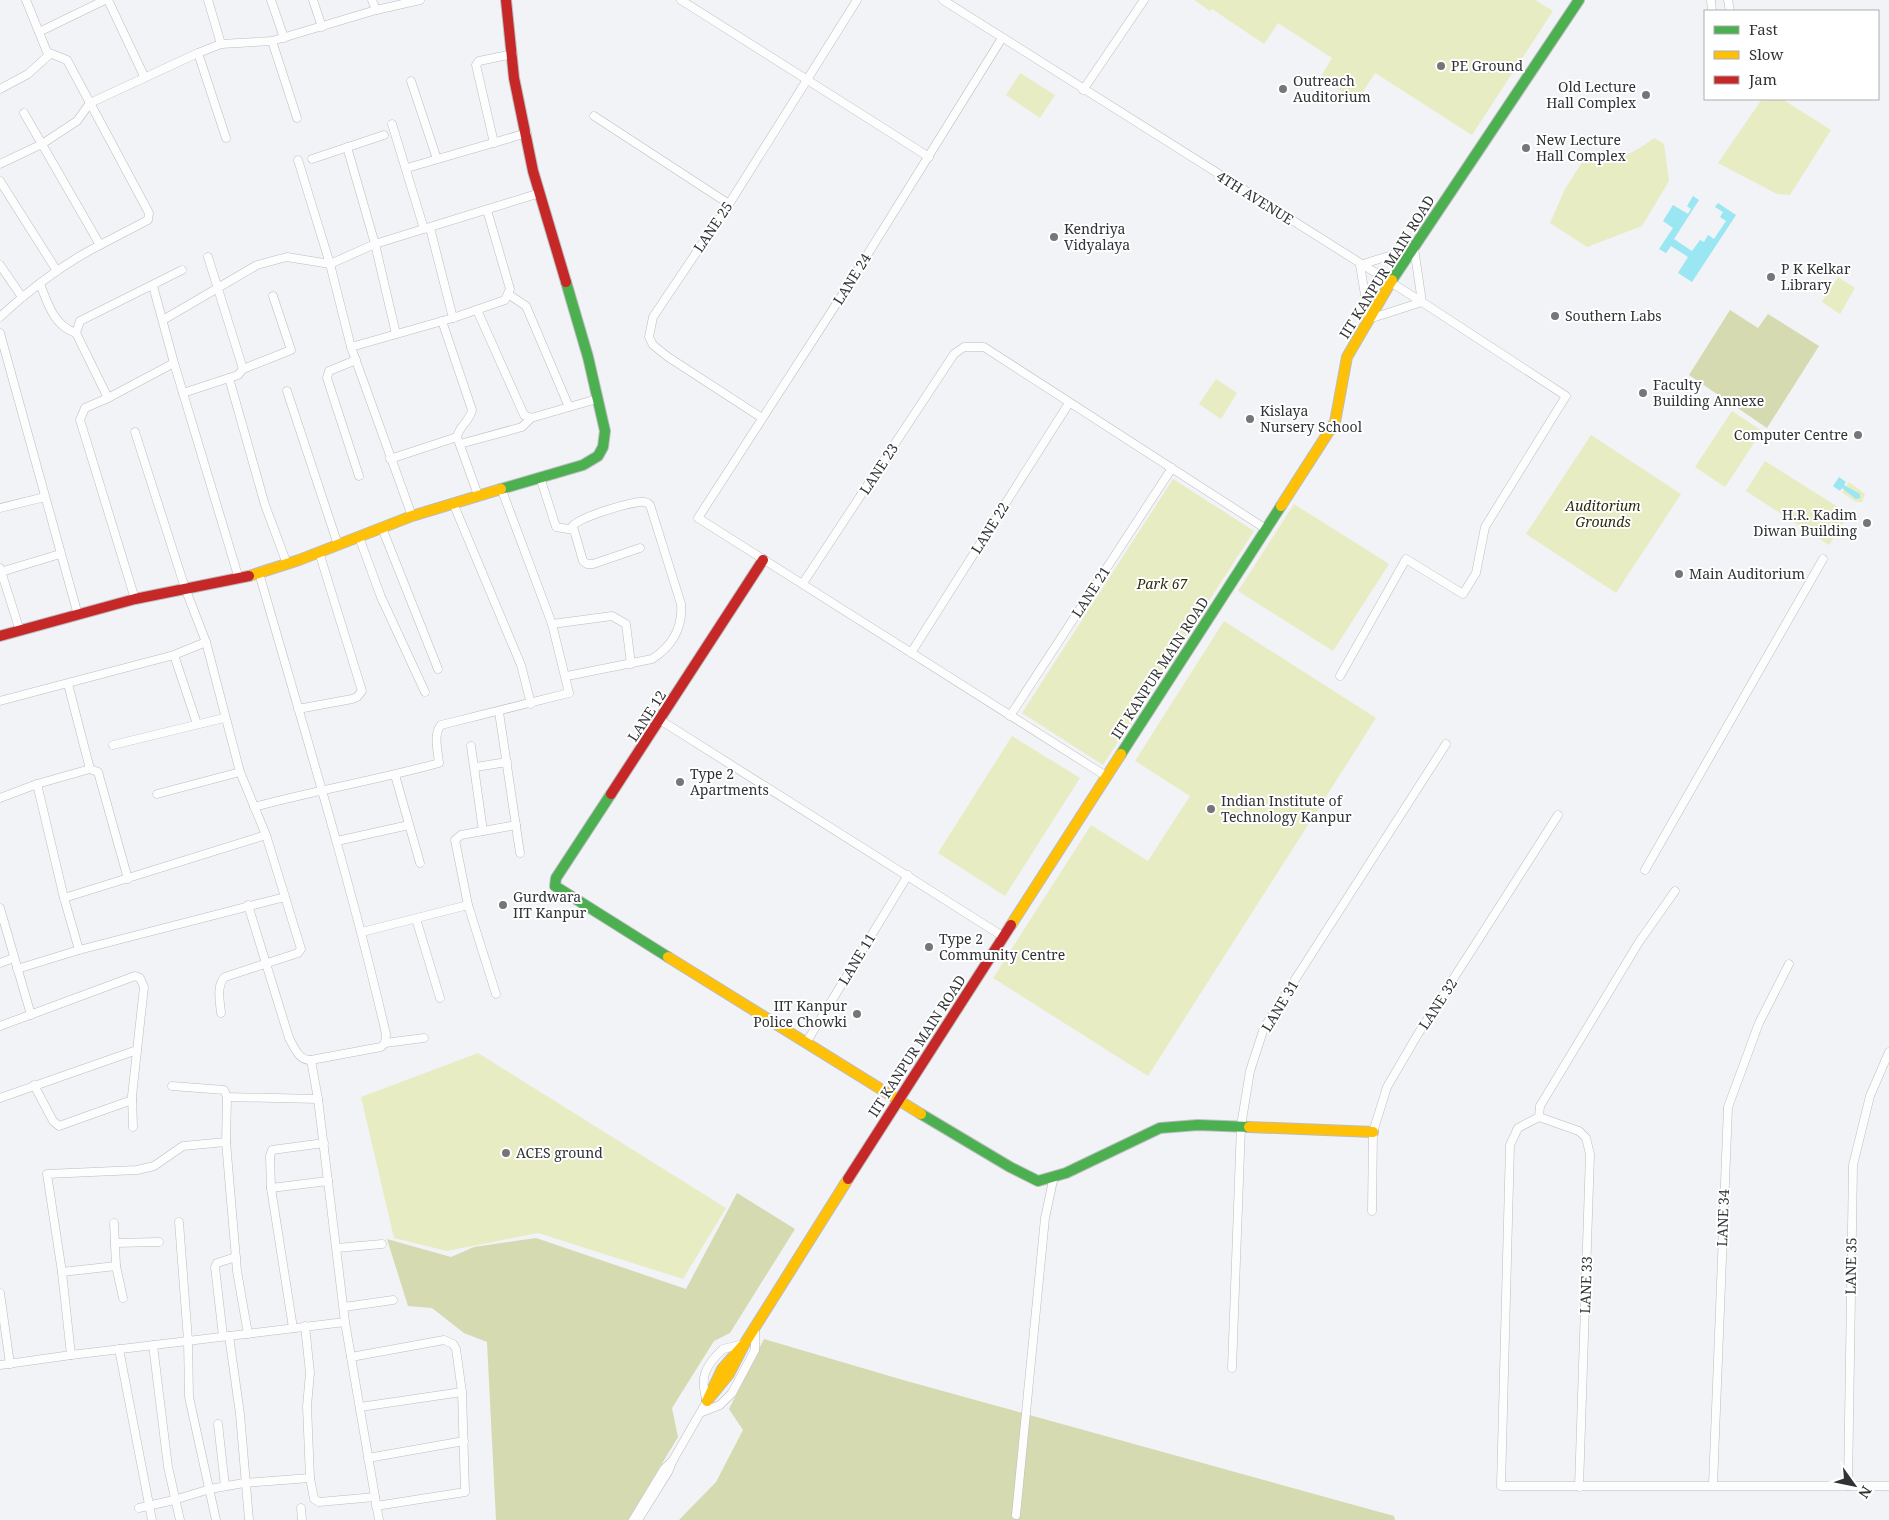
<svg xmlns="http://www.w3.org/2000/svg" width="1889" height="1520" font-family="'Noto Serif',serif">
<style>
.green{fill:#e8ecc3}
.forest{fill:#d6dab1}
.water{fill:#9ae6f3}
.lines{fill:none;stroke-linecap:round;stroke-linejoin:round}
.street-casing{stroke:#bbbdbf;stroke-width:9}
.fast-casing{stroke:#bbbdbf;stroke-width:12}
.slow-casing{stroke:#bbbdbf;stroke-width:12}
.jam-casing{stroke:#bbbdbf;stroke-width:12}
.street{stroke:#fdfdfe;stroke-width:8}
.fast{stroke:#4caf50;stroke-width:10}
.slow{stroke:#ffc107;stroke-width:10}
.jam{stroke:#c62828;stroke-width:10}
.poi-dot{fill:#747678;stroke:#fff;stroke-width:2}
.labels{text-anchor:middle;stroke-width:4;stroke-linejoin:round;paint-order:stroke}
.poi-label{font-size:14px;fill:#303234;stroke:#fff;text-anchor:start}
.street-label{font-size:14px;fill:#303234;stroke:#fff}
.park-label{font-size:14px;font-style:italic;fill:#2c2e0b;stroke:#fff}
</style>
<rect width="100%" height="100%" fill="#f1f3f6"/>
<g class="green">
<path d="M1194,0H1535L1553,11L1472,135L1375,73L1357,101L1320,78L1332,58L1278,23L1264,44L1212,9L1210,11Z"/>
<path d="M1020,73L1055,95L1040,118L1006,95Z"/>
<path d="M1762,99H1782L1831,130L1790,195L1777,194L1718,163Z"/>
<path d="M1654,138L1664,144L1669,181L1642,226L1587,247L1550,223L1565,189L1586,156C1598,155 1601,159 1610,159C1623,159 1644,146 1654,138Z"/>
<path d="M1838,277L1855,288L1840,314L1822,302Z"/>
<path d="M1216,379L1237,393L1221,419L1199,404Z"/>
<path d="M1732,411L1762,431L1725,487L1695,467Z"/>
<path d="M1591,435L1681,494L1616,593L1526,534Z"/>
<path d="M1765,461L1849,514L1829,545L1746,491Z"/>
<path d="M1173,479L1254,531L1103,765L1022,713Z"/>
<path d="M1849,482L1865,494L1862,502H1856L1842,492L1844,489L1855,497L1856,493L1846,486Z"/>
<path d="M1294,504L1389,564L1333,651L1238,591Z"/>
<path d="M1224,621L1376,718L1148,1076L993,978L1091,825L1148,861L1190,796L1135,761Z"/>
<path d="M1012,736L1080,778L1005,896L938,853Z"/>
<path d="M478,1053L726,1208L683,1279L538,1233L447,1251L394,1238L361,1097Z"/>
</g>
<g class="forest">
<path d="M1730,310L1758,328L1768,314L1819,346L1767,428L1689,375Z"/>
<path d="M737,1193L795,1229L730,1333L714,1341L672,1408L678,1437L628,1520H496L487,1342L464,1333L432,1308L408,1306L387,1239L451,1257L474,1247L536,1238L686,1289Z"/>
<path d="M764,1339L903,1380L1394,1516L1395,1520H679L716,1482L743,1430L729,1409Z"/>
</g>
<g class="water">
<path d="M1693,196L1699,200L1674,239L1692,251L1700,240L1704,242L1708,235L1714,239L1726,221L1720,217L1723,212L1715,207L1718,203L1736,215L1692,282L1678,273L1688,257L1671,246L1666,253L1659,249L1673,228L1663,221L1673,205L1688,214L1691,209L1687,206Z"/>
<path d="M1839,477L1846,482L1844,485L1860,494V498L1856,499L1842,488L1840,491L1833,486Z"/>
</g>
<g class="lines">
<defs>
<g id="street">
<path d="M26,0L47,52L67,60L149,213L148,220L100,245"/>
<path d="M108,0L144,76"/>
<path d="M208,0L221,44"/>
<path d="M271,0L284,38"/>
<path d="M313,0L322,27"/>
<path d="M372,0L376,10"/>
<path d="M681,0L929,157"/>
<path d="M943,0L1422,302L1566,396L1485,527L1476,573L1463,594L1406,559L1340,676"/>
<path d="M1711,0L1712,11"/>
<path d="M1728,0L1730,11"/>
<path d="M39,32L105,0"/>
<path d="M1002,38L846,289L698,518L1106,776"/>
<path d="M272,41L297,118"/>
<path d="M198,53L226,138"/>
<path d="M411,81L437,159"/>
<path d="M0,89L28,74L50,54"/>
<path d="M1083,90L1144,0"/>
<path d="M594,116L729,204"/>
<path d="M392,124L424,229"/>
<path d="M494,143L476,65L479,61L513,54"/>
<path d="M347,147L375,244L396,334"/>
<path d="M312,159L384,135"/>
<path d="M298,160L330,264L351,347L453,318L505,300L510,289L487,210"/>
<path d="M0,164L42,144L77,121L90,103L198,53L221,44L272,41L376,10L420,0"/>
<path d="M407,168L527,133"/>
<path d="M0,181L57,271"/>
<path d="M430,228L453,318"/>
<path d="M1414,248L1422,302L1369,319L1360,265Z"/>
<path d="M208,257L243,369L238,375L229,378L265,505L287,564"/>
<path d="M0,265L22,297"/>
<path d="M40,284C48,304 54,326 76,333"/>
<path d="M153,286L174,363L239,579"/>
<path d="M508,294L526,306L569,407"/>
<path d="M477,310L524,415L531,418L597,399"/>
<path d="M0,317C30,289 63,264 100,245L24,113"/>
<path d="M163,320L257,265L287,257L330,264L375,244L540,193"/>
<path d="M442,321L472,410C470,421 459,426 457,437L478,495"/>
<path d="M0,333L78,615"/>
<path d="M351,347L412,516"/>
<path d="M356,360L329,371L327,378L359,476"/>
<path d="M174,363L108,398L76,333L80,321L182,270"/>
<path d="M243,369L291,350L273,296"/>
<path d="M287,391L338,545"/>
<path d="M183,393L229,378"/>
<path d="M108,398L85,408L80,420L135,599"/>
<path d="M762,418L668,357L653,345L649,337L653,317L729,204L857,0"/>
<path d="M135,432L185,588L206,642"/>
<path d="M460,444L522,427L531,418"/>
<path d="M390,459L457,437"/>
<path d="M540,477L556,527L574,530L583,561L587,564H593L640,548"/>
<path d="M453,503L521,665L531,704"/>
<path d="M0,508L45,497"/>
<path d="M382,528L438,669"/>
<path d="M359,537L381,597L425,692"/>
<path d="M0,568L20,631"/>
<path d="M1,572L60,554"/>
<path d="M803,583L954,354L964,347H984L1266,529"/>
<path d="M552,624L612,616L626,624L631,664"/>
<path d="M911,653L1069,403"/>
<path d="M174,655L197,724"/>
<path d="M567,676L652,659C672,646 683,628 681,604L650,505C647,502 644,501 639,502C626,504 577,517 571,528"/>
<path d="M68,684L90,769"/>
<path d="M0,701L174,655L206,642L240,772L266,835L301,949L298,953L225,977C216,985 220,1002 221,1013"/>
<path d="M298,709L352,699L357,697L362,691L319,552"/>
<path d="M499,712L520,853"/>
<path d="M1010,716L1172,468"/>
<path d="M660,720L1004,937"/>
<path d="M113,745L224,718"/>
<path d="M471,746L483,831"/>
<path d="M476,767L507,762"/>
<path d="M395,775L420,863"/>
<path d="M157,794L240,772"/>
<path d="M0,798L37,784"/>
<path d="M254,807C316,790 378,780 439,763C438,752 433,734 441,725L569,693L552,624L501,488"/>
<path d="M337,841L409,825"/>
<path d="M1645,870L1823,559"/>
<path d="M1675,891L1639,942L1540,1106L1539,1117L1518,1128L1510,1145L1501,1486H1889"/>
<path d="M64,898L37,784L90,769L98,772L128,879"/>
<path d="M248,905L289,1038C294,1047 299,1061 311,1060"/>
<path d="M468,905L455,840L461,835L516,825"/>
<path d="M0,908L31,1015"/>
<path d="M416,919L440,998"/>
<path d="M362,932L468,905L496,994"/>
<path d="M79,950L64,898L266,835"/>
<path d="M0,963L14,958"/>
<path d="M17,969L79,950L285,897"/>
<path d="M0,1026L135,976L140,978L144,987L132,1096L133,1127"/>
<path d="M385,1043L424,1038"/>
<path d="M806,1043L908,875"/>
<path d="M34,1085L53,1121L59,1126L132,1100"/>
<path d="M227,1097L318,1099L311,1060L381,1047L385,1043L386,1034C350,879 303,726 259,573"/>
<path d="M0,1098L137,1050"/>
<path d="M318,1099L345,1322L379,1520"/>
<path d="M1539,1117L1579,1131L1586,1138L1590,1154L1579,1487"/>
<path d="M226,1142L237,1271L248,1334"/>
<path d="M271,1188L270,1156L272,1150L324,1143"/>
<path d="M1372,1211L1373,1132L1387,1087L1418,1034L1558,815"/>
<path d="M179,1222L188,1340L189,1397L216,1520"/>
<path d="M114,1223L116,1266L123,1298"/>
<path d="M115,1243L159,1242"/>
<path d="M337,1248L382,1244"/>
<path d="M62,1272L116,1266"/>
<path d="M0,1293L10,1364"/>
<path d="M344,1307L393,1300"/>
<path d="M305,1326L310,1373L307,1406L310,1478L314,1499L319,1502L375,1497"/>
<path d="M293,1328L271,1188L328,1181"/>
<path d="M223,1336L215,1267L217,1263L236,1257"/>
<path d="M229,1336L240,1414L249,1520"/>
<path d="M153,1345L168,1467L180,1520"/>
<path d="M119,1349L152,1520"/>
<path d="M71,1355L345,1322"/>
<path d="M351,1357L444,1340L453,1344L456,1349L462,1392L465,1492L376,1506"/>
<path d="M0,1365L71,1355L62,1272L47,1174L137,1170L154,1166L183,1146L226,1142L227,1097L224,1090L172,1086"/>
<path d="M1232,1368L1241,1126L1250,1071L1264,1028L1446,744"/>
<path d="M360,1407L462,1392"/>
<path d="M702,1412L720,1405L732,1393L755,1350V1327"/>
<path d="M218,1424L225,1486"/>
<path d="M368,1458L464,1441"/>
<path d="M673,1460L707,1401C699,1378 705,1366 723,1349L743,1344"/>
<path d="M1713,1485L1728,1107L1759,1023L1789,964"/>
<path d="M1848,1486L1853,1165L1870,1096L1889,1052"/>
<path d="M139,1508L174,1500L210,1489L244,1483L310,1478"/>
<path d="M301,1508L302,1520"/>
<path d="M1016,1515L1045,1218L1054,1176"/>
<path d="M633,1520L664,1469L673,1460L668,1472L638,1520"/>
</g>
<g id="fast">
<path d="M1392,280L1579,0"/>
<path d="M501,489L583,465L598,456L603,447L605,431L588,357L566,282"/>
<path d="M1121,754L1281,506"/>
<path d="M611,794L556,878L555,886L668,957"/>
<path d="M921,1114L1010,1167L1038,1181L1066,1173L1160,1128L1198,1125L1249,1127"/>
</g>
<g id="slow">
<path d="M1281,506L1335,422L1347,357L1392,280"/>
<path d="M249,576L299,560L412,516L501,489"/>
<path d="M1011,925L1121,754"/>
<path d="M668,957L921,1114"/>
<path d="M1249,1127L1373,1132"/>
<path d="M745,1343L722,1369L707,1401L729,1374L745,1343L848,1179"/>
</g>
<g id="jam">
<path d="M506,0L514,78L533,171L566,282"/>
<path d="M0,636L135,599L249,576"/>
<path d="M611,794L763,560"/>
<path d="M848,1179L1011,925"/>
</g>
</defs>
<use href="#street" class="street-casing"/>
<use href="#fast" class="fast-casing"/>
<use href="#slow" class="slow-casing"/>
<use href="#jam" class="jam-casing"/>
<use href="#street" class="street"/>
<use href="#fast" class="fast"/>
<use href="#slow" class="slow"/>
<use href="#jam" class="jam"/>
</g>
<g class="poi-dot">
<circle cx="1441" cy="66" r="5"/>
<circle cx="1283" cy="89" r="5"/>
<circle cx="1646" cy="95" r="5"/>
<circle cx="1526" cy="148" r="5"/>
<circle cx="1054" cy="237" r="5"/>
<circle cx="1771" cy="277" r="5"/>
<circle cx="1555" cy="316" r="5"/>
<circle cx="1643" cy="393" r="5"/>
<circle cx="1250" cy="419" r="5"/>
<circle cx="1858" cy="435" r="5"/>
<circle cx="1867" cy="523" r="5"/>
<circle cx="1679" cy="574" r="5"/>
<circle cx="680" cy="782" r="5"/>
<circle cx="1211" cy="809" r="5"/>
<circle cx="503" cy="905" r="5"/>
<circle cx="929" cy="947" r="5"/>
<circle cx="857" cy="1014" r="5"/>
<circle cx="506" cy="1153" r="5"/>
</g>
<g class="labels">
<g class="poi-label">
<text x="1451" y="71">PE Ground</text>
<text x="1293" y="86">Outreach<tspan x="1293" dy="16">Auditorium</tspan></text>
<text x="1636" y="92" text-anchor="end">Old Lecture<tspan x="1636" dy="16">Hall Complex</tspan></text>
<text x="1536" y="145">New Lecture<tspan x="1536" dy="16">Hall Complex</tspan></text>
<text x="1064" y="234">Kendriya<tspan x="1064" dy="16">Vidyalaya</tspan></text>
<text x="1781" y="274">P K Kelkar<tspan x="1781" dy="16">Library</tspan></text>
<text x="1565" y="321">Southern Labs</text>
<text x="1653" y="390">Faculty<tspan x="1653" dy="16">Building Annexe</tspan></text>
<text x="1260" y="416">Kislaya<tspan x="1260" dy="16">Nursery School</tspan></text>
<text x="1848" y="440" text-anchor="end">Computer Centre</text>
<text x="1857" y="520" text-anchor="end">H.R. Kadim<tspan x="1857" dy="16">Diwan Building</tspan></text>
<text x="1689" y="579">Main Auditorium</text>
<text x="690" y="779">Type 2<tspan x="690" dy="16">Apartments</tspan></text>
<text x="1221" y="806">Indian Institute of<tspan x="1221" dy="16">Technology Kanpur</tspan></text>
<text x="513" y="902">Gurdwara<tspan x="513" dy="16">IIT Kanpur</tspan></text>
<text x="939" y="944">Type 2<tspan x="939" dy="16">Community Centre</tspan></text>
<text x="847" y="1011" text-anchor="end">IIT Kanpur<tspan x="847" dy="16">Police Chowki</tspan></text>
<text x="516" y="1158">ACES ground</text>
</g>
<g class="street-label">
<text transform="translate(1255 198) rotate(32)" y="5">4TH AVENUE</text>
<text transform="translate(713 227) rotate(-56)" y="5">LANE 25</text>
<text transform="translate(1387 267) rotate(-58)" y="5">IIT KANPUR MAIN ROAD</text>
<text transform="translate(852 279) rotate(-58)" y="5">LANE 24</text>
<text transform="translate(879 469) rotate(-57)" y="5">LANE 23</text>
<text transform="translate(990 528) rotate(-58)" y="5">LANE 22</text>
<text transform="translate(1091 592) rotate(-57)" y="5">LANE 21</text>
<text transform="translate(1160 668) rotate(-57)" y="5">IIT KANPUR MAIN ROAD</text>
<text transform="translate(647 716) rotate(-57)" y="5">LANE 12</text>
<text transform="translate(857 959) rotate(-59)" y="5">LANE 11</text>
<text transform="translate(1438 1004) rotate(-57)" y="5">LANE 32</text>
<text transform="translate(1280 1006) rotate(-59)" y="5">LANE 31</text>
<text transform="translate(917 1046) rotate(-57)" y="5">IIT KANPUR MAIN ROAD</text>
<text transform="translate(1723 1218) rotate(-88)" y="5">LANE 34</text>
<text transform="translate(1851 1266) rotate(-89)" y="5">LANE 35</text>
<text transform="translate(1586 1285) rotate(-88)" y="5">LANE 33</text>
</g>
<g class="park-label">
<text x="1603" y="511">Auditorium<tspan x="1603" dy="16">Grounds</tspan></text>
<text x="1162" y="589">Park 67</text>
</g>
</g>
<rect x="1704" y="10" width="175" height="90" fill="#ffffff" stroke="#acadae"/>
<rect x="1714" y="26" width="25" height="8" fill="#4caf50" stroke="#acadae"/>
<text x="1749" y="35" font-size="15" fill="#303234">Fast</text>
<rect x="1714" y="51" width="25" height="8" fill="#ffc107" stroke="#acadae"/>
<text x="1749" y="60" font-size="15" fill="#303234">Slow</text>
<rect x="1714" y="76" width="25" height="8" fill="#c62828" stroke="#acadae"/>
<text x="1749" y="85" font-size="15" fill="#303234">Jam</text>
<g transform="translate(1854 1485) rotate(123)" stroke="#ffffff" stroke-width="4" paint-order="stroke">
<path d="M0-4L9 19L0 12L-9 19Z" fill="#303234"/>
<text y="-8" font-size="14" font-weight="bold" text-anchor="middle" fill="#303234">N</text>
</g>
</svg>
